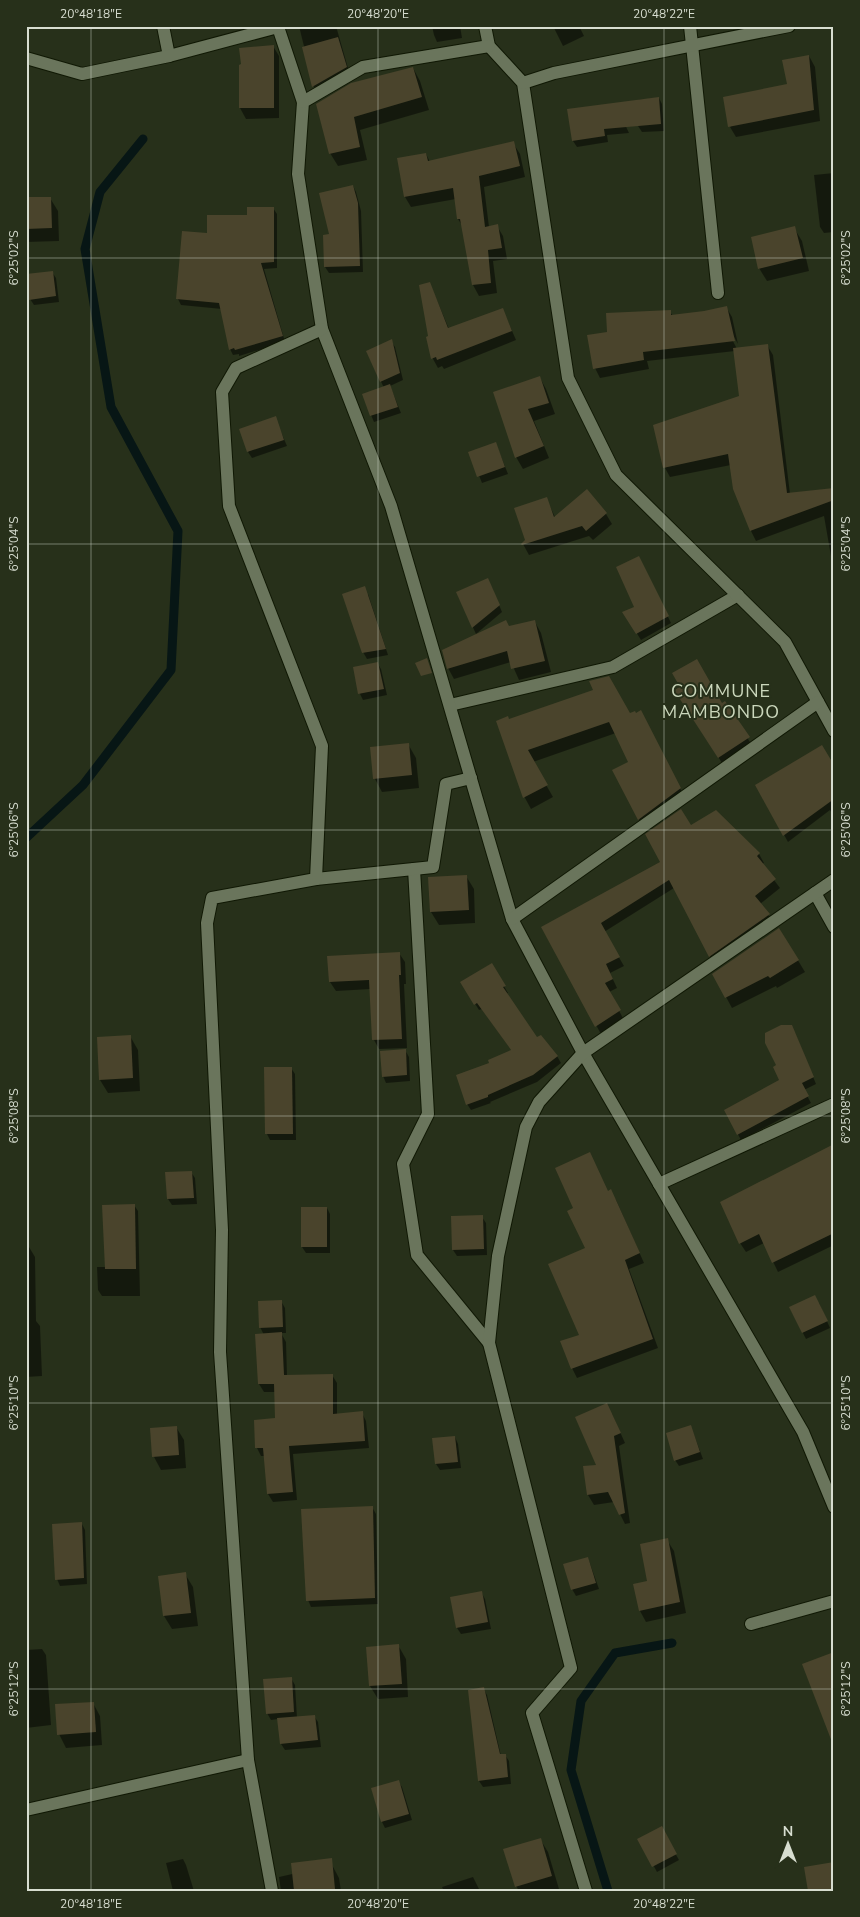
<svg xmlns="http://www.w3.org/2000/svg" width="860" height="1917" font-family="'Nunito Sans',sans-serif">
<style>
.shadow{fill:#0007}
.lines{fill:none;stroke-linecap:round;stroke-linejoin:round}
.stream{stroke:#071615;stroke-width:9}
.building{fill:#4a442c}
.service-casing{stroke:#101804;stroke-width:14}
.minor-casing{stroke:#101804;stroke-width:14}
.service{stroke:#6a755c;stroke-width:12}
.minor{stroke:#6a755c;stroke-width:12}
.ticks{fill:none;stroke:#d7ddd0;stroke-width:1;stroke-opacity:0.45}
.labels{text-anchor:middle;stroke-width:4;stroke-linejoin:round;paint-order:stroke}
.quarter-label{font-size:18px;letter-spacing:1px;fill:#cbd7bc;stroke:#27301a}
.neatline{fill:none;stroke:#d7ddd0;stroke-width:2}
.ticks-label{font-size:12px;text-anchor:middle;fill:#d7ddd0}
</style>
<rect width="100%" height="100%" fill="#27301a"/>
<g class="shadow">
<path d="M299,26H336L350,75L318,94L314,87Z"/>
<path d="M432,26H460L462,38L437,42L434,35Z"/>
<path d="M553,26H579L584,36L563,46Z"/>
<path d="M273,46L279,56V118L246,119L240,108V66Z"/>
<path d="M809,56L815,67L820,121L736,137L730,127L788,85Z"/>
<path d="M413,68L420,81L429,110L360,130L367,160L338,166L330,153L318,104Z"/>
<path d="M659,98L662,104L664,131L642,132L638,126L637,100Z"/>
<path d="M618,110L629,133L607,135L608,142L577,147L573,141L568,111Z"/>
<path d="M513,143L520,154L525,177L484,187L489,227L497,226L503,236L507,259L493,261L497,293L479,296L473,285L463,227L458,219L456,199L411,207L405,197L426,154L430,162Z"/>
<path d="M834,173V232L824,233L820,227L814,175Z"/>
<path d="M353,186L356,192L361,211L363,272L329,273L325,267Z"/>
<path d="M26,198H50L58,211L59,241L26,242Z"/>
<path d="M273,208L277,214V268L264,269L285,342L239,356V354L233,355L230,349L222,309L181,305L178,299L248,216Z"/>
<path d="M794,228L802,241L809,271L767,281L759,268Z"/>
<path d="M52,272L56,278L59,302L34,305L30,299Z"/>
<path d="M430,284L449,329L503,310L516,340L444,369L442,366L438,368L433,359L427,337H429Z"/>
<path d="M726,307L732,317L738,344L733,335L731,337L737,349L767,345L773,355L790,494L834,489V566L832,562L824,516L756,541L751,531L735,488L731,465L670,477L665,468L740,397L735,351L647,361L649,369L600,378L595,368L608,333L670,312L673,316L704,312Z"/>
<path d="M391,341L395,347L403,380L390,386L401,413L374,422L371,415L384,388L367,352Z"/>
<path d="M540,378L546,389L555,414L534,421L549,458L523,469L516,457L494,393Z"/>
<path d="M275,418L287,446L252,458L248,452Z"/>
<path d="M496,444L508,474L482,483L470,453Z"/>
<path d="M546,498L555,517L606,514L612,524L593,540L589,536L529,555L523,544L527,541Z"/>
<path d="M642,564L671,623L641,640L628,619L635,607Z"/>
<path d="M491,586L502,612L476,634L457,593Z"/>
<path d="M368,594L388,655L367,659L363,652Z"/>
<path d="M535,622L541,633L551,672L519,680L511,662L454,679L448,668L510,628Z"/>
<path d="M377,663L381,669L387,695L363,700L360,694Z"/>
<path d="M595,691L629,715L647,723L686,800L645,830L639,819L630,762L616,733L533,762L553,797L531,809L525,798L498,722L509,721Z"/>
<path d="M675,691L722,705L725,703L755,750L726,769Z"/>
<path d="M408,744L416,758L419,788L382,792L375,779Z"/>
<path d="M834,773V817L830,810L788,842L757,786Z"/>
<path d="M716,811L759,854L764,863L762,864L780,888L760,904L774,923L714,964L674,888L604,932L624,966L610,973L617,988L609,992L624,1020L601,1034L542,928L661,863L691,827Z"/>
<path d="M466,876L474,889L475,923L439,925L431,912Z"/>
<path d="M779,929L805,972L777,988L776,986L732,1008L726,997Z"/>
<path d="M399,953L405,962L406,984H404L407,1048L379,1049L374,1040L371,989L336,991L330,982Z"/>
<path d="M491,964L508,993L506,994L537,1039L557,1056L561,1063L537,1082L490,1102L491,1103L471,1110L467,1104L491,1064L512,1051L482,1009L479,1010L462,983Z"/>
<path d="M795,1033L816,1084L804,1090L811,1103L741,1140L725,1110L781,1081L778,1066Z"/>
<path d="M130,1036L138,1050L140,1091L108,1093L100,1080Z"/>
<path d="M405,1050L409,1057L410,1081L386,1083L383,1076Z"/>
<path d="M291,1068L295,1074L296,1140H270L267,1134Z"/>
<path d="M834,1153V1245L778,1272L764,1243L746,1252L740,1243Z"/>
<path d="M191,1172L195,1178L197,1204L172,1205L168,1199L166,1173Z"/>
<path d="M608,1192L616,1200L644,1263L629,1269L658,1348L577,1378L572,1368L581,1335L587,1249L574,1208Z"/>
<path d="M134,1205L138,1211L140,1296H102L98,1290L97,1267H106Z"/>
<path d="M302,1208H327L330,1214V1253H306L302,1247Z"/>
<path d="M482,1217L486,1223L487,1255L457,1256L453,1250Z"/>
<path d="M26,1247H29L35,1257L36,1321L40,1326L42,1376L26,1377Z"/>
<path d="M281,1301L285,1308L286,1333H281L286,1342L287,1376L332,1375L337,1383V1415L362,1413L366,1421L369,1448L293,1454L297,1500L273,1502L268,1494L265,1456H261L257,1448L276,1420L275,1392H264L259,1384L264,1335L260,1327Z"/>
<path d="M819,1303L830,1328L806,1339L790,1308Z"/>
<path d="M612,1414L625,1443L619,1446L630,1523L625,1524L614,1502L594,1505L588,1495Z"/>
<path d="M176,1427L184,1440L186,1468L161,1470L154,1457Z"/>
<path d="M691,1427L703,1459L679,1466L675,1460Z"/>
<path d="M455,1437L458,1444L461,1468L440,1470L436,1464Z"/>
<path d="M372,1507L376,1514L378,1604L311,1607L308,1600Z"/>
<path d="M82,1524L85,1530L87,1584L60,1586L57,1579Z"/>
<path d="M667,1540L674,1551L686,1613L646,1622L640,1611L648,1582Z"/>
<path d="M588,1558L599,1589L576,1596L572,1589Z"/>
<path d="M185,1574L193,1587L198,1626L172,1629L164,1616Z"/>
<path d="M481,1592L485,1599L491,1629L461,1634L457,1628Z"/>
<path d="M398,1645L406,1659L408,1697L378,1699L370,1686Z"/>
<path d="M42,1649L46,1655L51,1725L26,1728V1650Z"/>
<path d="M291,1678L295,1685L297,1718L314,1716L318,1722L321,1747L285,1750L281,1744L278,1719L271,1720L267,1713Z"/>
<path d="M483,1688L487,1695L501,1756L505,1755L509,1761L511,1784L483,1787L479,1781Z"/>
<path d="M93,1703L100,1716L102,1745L66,1748L59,1734Z"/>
<path d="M398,1781L402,1787L412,1820L385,1828L382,1822Z"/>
<path d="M661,1828L679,1860L657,1872L639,1839Z"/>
<path d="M540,1839L548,1852L559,1889L553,1891H519L516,1886Z"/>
<path d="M183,1859L186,1865L194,1891H173L166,1863Z"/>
<path d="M332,1865L339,1878L341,1891H281L279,1877Z"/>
<path d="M473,1877L480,1891H444L442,1887Z"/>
</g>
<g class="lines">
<g class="stream">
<path d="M26,838L83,785L171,670L178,531L111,407L85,249L100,192L143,139"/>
<path d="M608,1891L571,1770L581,1701L615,1653L672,1643"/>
</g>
</g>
<g class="building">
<path d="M338,37L347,67L312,87L302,47Z"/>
<path d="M274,45V108H239V65L241,64L239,48Z"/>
<path d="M809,55L814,110L728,127L723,97L787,84L782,60Z"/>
<path d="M413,67L422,97L354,117L360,147L329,154L316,104L351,83Z"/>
<path d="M659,97L661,124L604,129L605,136L572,141L567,109Z"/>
<path d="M514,141L520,166L479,176L485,227L498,224L502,248L488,250L491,283L472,285L460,219H457L453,188L404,197L397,158L426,153L428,161Z"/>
<path d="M353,185L358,203L360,266L324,267L323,235L329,234L319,193Z"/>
<path d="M26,197H51L52,228L26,229Z"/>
<path d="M247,207H274V262L261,263L283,336L235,350L234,348L229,350L219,303L176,299L182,231L207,233V215H247Z"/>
<path d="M795,226L803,258L758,269L751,237Z"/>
<path d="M53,271L56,296L29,300L26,274Z"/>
<path d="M430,282L448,328L503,308L512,331L437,360L436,357L431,359L426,337L428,336L419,285Z"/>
<path d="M727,306L735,341L643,352L644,360L593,369L587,335L607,332L606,313L671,310V315L704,311Z"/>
<path d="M392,339L400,373L380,382L366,351Z"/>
<path d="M768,344L787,493L834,488V500L750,531L733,489L728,454L663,468L653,425L739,396L733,348Z"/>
<path d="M540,376L549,403L528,409L544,446L515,458L493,392Z"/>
<path d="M390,384L398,407L370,416L362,394Z"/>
<path d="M276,416L284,440L247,452L239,429Z"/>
<path d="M496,442L505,467L477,477L468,452Z"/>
<path d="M587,489L607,513L586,531L582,526L522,545L521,544L525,540L514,508L547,497L554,517Z"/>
<path d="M639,556L669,616L636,634L622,612L634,607L616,567Z"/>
<path d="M488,578L500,605L472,628L456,592Z"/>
<path d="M365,586L386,649L362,653L342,594Z"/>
<path d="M506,620L509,626L535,620L545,661L511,669L507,651L447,669L442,650Z"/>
<path d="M427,658L432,673L421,676L415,663Z"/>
<path d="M697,659L722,703L725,701L750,737L718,758L674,690L680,687L672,673Z"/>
<path d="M378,662L384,689L358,694L353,667Z"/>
<path d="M609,676L630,713L635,711L636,713L641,710L681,788L638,820L612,770L628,762L609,722L528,750L548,785L523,798L496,721L508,716L509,719L593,690L589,681Z"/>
<path d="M409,743L412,775L373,779L370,747Z"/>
<path d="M822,745L834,765V799L783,836L755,785Z"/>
<path d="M681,809L691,825L716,810L760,853L757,856L776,879L755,896L770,914L709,957L669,880L601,923L620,957L606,964L613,979L605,983L621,1010L595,1027L541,927L660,862L645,834Z"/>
<path d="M467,875L469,910L430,912L428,877Z"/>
<path d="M779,928L799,960L770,978L768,976L725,998L712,974Z"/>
<path d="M400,952L401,975H399L402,1039L372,1040L369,980L329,982L327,956Z"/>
<path d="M492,963L506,986L503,987L537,1037L541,1035L558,1056L533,1075L488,1095V1097L466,1105L456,1075L489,1063L488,1060L511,1050L477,1003L474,1005L460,982Z"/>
<path d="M781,1025H792L814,1077L802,1083L809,1096L737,1135L724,1110L779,1080L773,1067L776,1065L765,1043V1033Z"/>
<path d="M131,1035L133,1078L99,1080L97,1037Z"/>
<path d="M406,1049L407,1075L382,1077L380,1051Z"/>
<path d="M264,1067H292L293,1134H265Z"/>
<path d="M834,1144V1233L772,1263L759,1234L739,1244L720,1202Z"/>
<path d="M590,1152L608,1191L611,1189L640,1253L625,1260L653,1339L571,1369L560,1341L579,1335L548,1264L585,1248L567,1211L573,1208L555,1168Z"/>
<path d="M192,1171L194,1198L167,1199L165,1172Z"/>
<path d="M135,1204L136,1269H105L102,1205Z"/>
<rect x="301" y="1207" width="26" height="40"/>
<path d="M483,1215L484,1249L452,1250L451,1216Z"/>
<path d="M815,1295L828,1321L802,1333L789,1307Z"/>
<path d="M282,1300L283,1327L259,1328L258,1301Z"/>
<path d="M282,1332L284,1375L333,1374V1414L363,1411L365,1441L289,1446L293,1492L267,1494L263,1448H255L254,1420L275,1418L274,1384H258L255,1334Z"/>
<path d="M607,1403L621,1433L614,1436L625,1513L619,1515L608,1492L587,1495L583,1466L596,1465L575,1417Z"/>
<path d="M691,1425L700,1452L674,1461L666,1433Z"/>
<path d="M177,1426L179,1455L152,1457L150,1428Z"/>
<path d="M455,1436L458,1462L435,1464L432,1438Z"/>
<path d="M373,1506L375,1598L306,1601L301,1509Z"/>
<path d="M82,1522L84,1578L55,1580L52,1524Z"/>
<path d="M668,1538L680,1602L639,1611L633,1584L647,1581L640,1544Z"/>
<path d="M588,1557L596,1583L571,1590L563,1564Z"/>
<path d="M186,1572L191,1613L163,1616L158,1576Z"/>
<path d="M482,1591L488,1622L456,1628L450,1597Z"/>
<path d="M399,1644L402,1684L369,1686L366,1647Z"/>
<path d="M834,1652V1742H832L802,1664Z"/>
<path d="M292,1677L294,1712L266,1714L263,1679Z"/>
<path d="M484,1687L500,1754H506L508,1777L478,1781L468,1690Z"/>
<path d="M94,1702L96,1732L57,1735L55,1704Z"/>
<path d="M315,1715L318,1740L280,1744L277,1718Z"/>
<path d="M399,1780L409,1814L381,1822L371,1788Z"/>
<path d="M662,1826L677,1854L652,1867L637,1839Z"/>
<path d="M541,1838L552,1876L515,1887L503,1849Z"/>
<path d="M332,1858L335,1889L294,1891L291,1863Z"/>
<path d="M834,1862V1889L808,1891L804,1867Z"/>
</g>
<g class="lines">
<defs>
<g id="service">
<path d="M450,705L613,667L738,595"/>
<path d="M414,869L428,1114L403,1164L417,1255L489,1343"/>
<path d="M316,879L433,867L446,784L471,778"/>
<path d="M815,893L834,927"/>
<path d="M659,1184L834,1104"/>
<path d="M751,1624L834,1601"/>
</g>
<g id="minor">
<path d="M163,26L169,56"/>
<path d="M485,26L489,46L523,83L568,378L616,475L785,642L834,731"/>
<path d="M690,26L718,293"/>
<path d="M489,46L363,67L303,102L298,174L322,329L391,506L512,919L583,1053L803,1432L834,1507"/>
<path d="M26,58L82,74L169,56L278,27L303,102"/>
<path d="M523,83L554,73L789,26"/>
<path d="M512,919L818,702"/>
<path d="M26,1810L248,1760"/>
<path d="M272,1891L248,1760L220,1352L222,1230L207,923L212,898L316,879L322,746L229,506L222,392L236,368L322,329"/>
<path d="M586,1891L532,1713L571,1668L489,1343L498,1256L526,1127L539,1102L583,1053L834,880"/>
</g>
</defs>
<use href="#service" class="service-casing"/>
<use href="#minor" class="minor-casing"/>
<use href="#service" class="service"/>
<use href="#minor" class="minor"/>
</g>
<path class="ticks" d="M91,26V1891M378,26V1891M664,26V1891M26,258H834M26,544H834M26,830H834M26,1116H834M26,1403H834M26,1689H834"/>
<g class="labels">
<g class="quarter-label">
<text x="721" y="697">COMMUNE<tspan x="721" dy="21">MAMBONDO</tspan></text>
</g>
</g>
<rect width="860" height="1917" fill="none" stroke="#27301a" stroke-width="55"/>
<g transform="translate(788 1844)" stroke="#27301a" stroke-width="4" paint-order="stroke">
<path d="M0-4L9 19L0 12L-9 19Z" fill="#d7ddd0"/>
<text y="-8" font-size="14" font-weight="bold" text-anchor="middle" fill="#d7ddd0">N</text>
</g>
<rect x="28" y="28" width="804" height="1862" class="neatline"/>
<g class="ticks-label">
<text x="91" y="18">20°48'18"E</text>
<text x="378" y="18">20°48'20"E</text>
<text x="664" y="18">20°48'22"E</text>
<text transform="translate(14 258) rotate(-90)" y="4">6°25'02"S</text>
<text transform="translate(846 258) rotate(-90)" y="4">6°25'02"S</text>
<text transform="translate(14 544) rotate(-90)" y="4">6°25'04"S</text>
<text transform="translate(846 544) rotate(-90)" y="4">6°25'04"S</text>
<text transform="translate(14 830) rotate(-90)" y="4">6°25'06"S</text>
<text transform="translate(846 830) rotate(-90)" y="4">6°25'06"S</text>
<text transform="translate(14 1116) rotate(-90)" y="4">6°25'08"S</text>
<text transform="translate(846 1116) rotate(-90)" y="4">6°25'08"S</text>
<text transform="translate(14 1403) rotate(-90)" y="4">6°25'10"S</text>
<text transform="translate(846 1403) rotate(-90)" y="4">6°25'10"S</text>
<text transform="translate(14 1689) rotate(-90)" y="4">6°25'12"S</text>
<text transform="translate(846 1689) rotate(-90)" y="4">6°25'12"S</text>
<text x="91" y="1908">20°48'18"E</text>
<text x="378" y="1908">20°48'20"E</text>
<text x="664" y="1908">20°48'22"E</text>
</g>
</svg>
